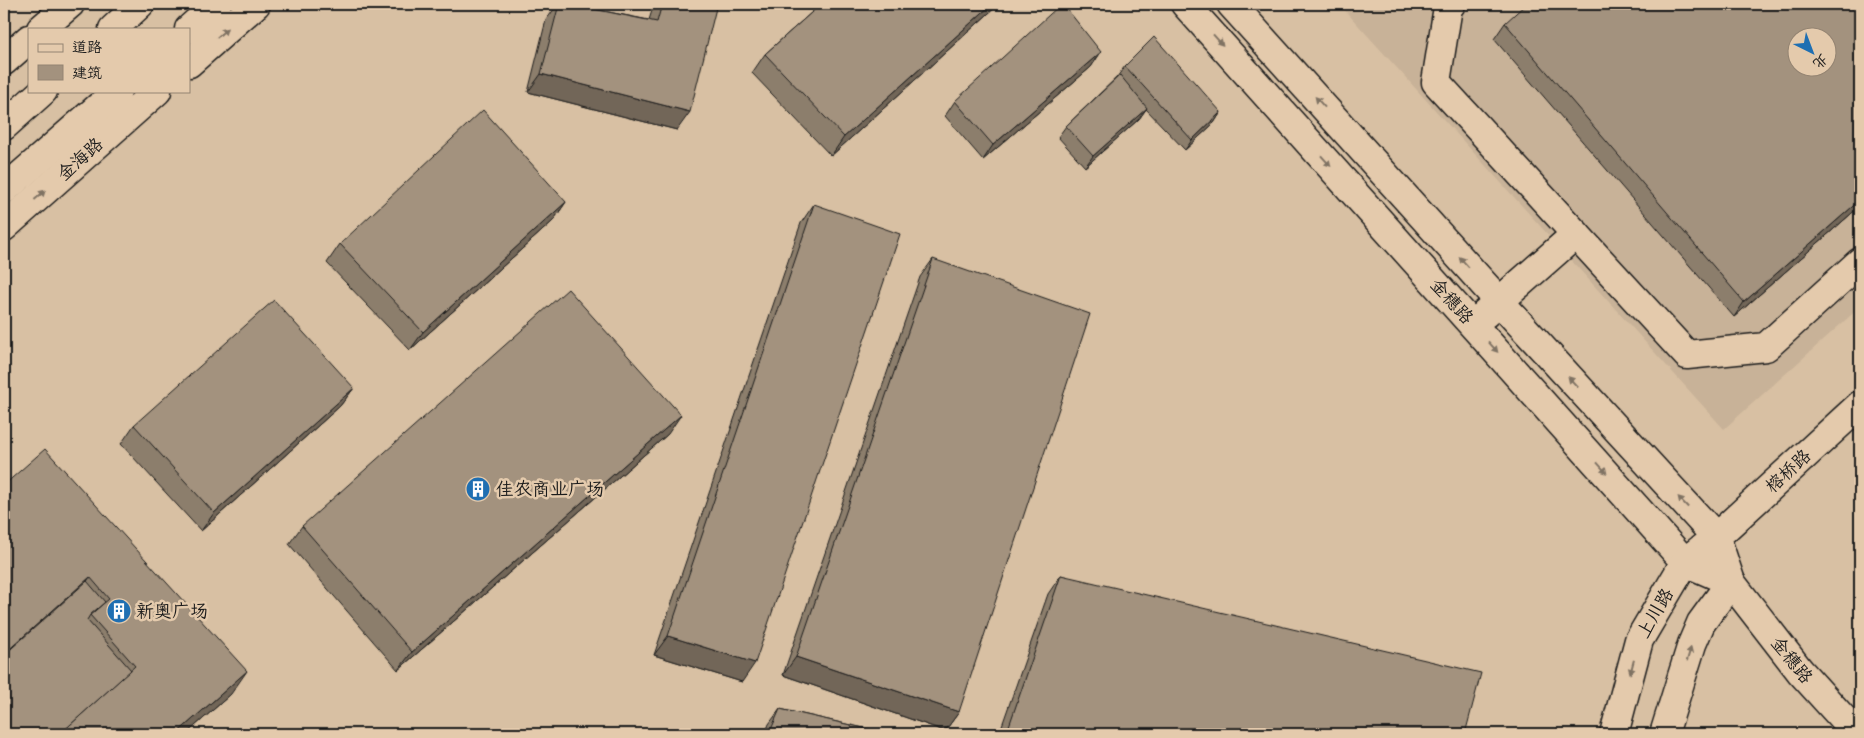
<svg xmlns="http://www.w3.org/2000/svg" width="1864" height="738" font-family="Pangolin,'LXGW WenKai TC',sans-serif">
<style>
.built{fill:#c8b298;fill-rule:evenodd}
.lines{fill:none;stroke-linecap:round;stroke-linejoin:round}
.minor-casing{stroke:#1c1c1c;stroke-width:31}
.major-casing{stroke:#1c1c1c;stroke-width:31}
.highway-casing{stroke:#1c1c1c;stroke-width:31}
.minor{stroke:#e4caac;stroke-width:28}
.major{stroke:#e4caac;stroke-width:28}
.highway{stroke:#e4caac;stroke-width:28}
.wall{fill:#8c7e6c;stroke:#1c1c1c}
.shaded-wall{fill:#726658;stroke:#1c1c1c}
.building{fill:#a3927e;stroke:#1c1c1c;fill-rule:evenodd}
.oneway{fill:#807364}
.labels{text-anchor:middle;stroke-width:5;stroke-linejoin:round;paint-order:stroke}
.street-label{font-size:18px;fill:#1c1c1c;stroke:#e4caac}
.poi-label{font-size:18px;fill:#1c1c1c;stroke:#e4caac;text-anchor:start}
</style>
<rect width="100%" height="100%" fill="#d8c0a3"/>
<filter id="ink" filterUnits="userSpaceOnUse"><feTurbulence type="fractalNoise" baseFrequency=".02" numOctaves="2"/><feDisplacementMap in="SourceGraphic" scale="10" xChannelSelector="R" yChannelSelector="G"/><feConvolveMatrix kernelMatrix="1 2 1 2 8 2 1 2 1" color-interpolation-filters="sRGB"/></filter>
<g filter="url(#ink)">
<path class="built" d="M1339,4H1860V307L1724,429ZM1796,38H1826V68H1796Z"/>
<g class="lines">
<defs>
<g id="minor">
<path d="M1185,4L1685,562L1731,582"/>
<path d="M1231,4L1499,301L1716,537L1731,582L1800,671L1857,734"/>
<path d="M1451,4L1448,7L1436,82L1687,355L1766,347L1860,262"/>
<path d="M1485,314L1576,234"/>
<path d="M1614,734L1639,640L1685,562L1716,537L1860,405"/>
<path d="M1664,734L1692,644L1701,623L1731,582"/>
</g>
<g id="major">
<path d="M41,29L70,4"/>
<path d="M4,61L29,39"/>
<path d="M189,63L256,4"/>
<path d="M4,227L157,91"/>
</g>
<g id="highway">
<path d="M113,29L140,4"/>
<path d="M189,29L217,4"/>
<path d="M4,126L43,91"/>
<path d="M4,190L117,91"/>
</g>
</defs>
<use href="#minor" class="minor-casing"/>
<use href="#major" class="major-casing"/>
<use href="#highway" class="highway-casing"/>
<use href="#minor" class="minor"/>
<use href="#major" class="major"/>
<use href="#highway" class="highway"/>
</g>
<g class="wall">
<path d="M558,4H569L649,20L654,4H717L677,130L528,92L546,20Z"/>
<path d="M821,4H999L831,156L752,73L765,54Z"/>
<path d="M1505,23L1860,206L1734,317L1494,39Z"/>
<path d="M1101,52L1091,67L983,160L945,116L955,101Z"/>
<path d="M1125,66L1221,112L1214,123L1185,150L1146,109L1139,119L1085,167L1058,137L1066,126L1117,77Z"/>
<path d="M566,202L553,221L410,350L327,263L340,244Z"/>
<path d="M814,204L742,682L654,655L801,223Z"/>
<path d="M933,259L959,712L945,731L783,675L920,277Z"/>
<path d="M354,388L340,406L201,531L121,444L134,425Z"/>
<path d="M668,434L398,670L289,544L302,526Z"/>
<path d="M4,485L231,694L186,734H4Z"/>
<path d="M1061,575L1465,734H999L1048,594Z"/>
<path d="M780,709L890,734H765L769,724Z"/>
</g>
<g class="shaded-wall">
<path d="M992,4H999L831,156L844,137Z"/>
<path d="M1101,52L1091,67L983,160L993,145Z"/>
<path d="M541,74L690,112L677,130L528,92Z"/>
<path d="M1147,108L1139,119L1085,167L1093,156Z"/>
<path d="M1221,112L1214,123L1185,150L1192,140Z"/>
<path d="M1860,200V206L1734,317L1744,302Z"/>
<path d="M566,202L553,221L410,350L423,332Z"/>
<path d="M354,388L340,406L201,531L214,513Z"/>
<path d="M681,415L668,434L398,670L412,652Z"/>
<path d="M90,577L74,600L4,662V654Z"/>
<path d="M668,636L755,663L742,682L654,655Z"/>
<path d="M796,657L959,712L945,731L783,675Z"/>
<path d="M247,671L231,694L186,734H176Z"/>
<path d="M1008,729L1028,734H1004Z"/>
</g>
<g class="building">
<path d="M559,4H569L657,22L662,4H717L690,112L541,74Z"/>
<path d="M821,4H992L844,137L765,54Z"/>
<path d="M1061,4H1063L1101,52L993,145L955,101Z"/>
<path d="M1526,4H1860V200L1744,302L1505,23ZM1796,38H1826V68H1796Z"/>
<path d="M1154,37L1221,112L1192,140L1125,66Z"/>
<path d="M1120,75L1147,108L1093,156L1066,126Z"/>
<path d="M483,110L566,202L423,332L340,244Z"/>
<path d="M814,204L900,234L755,663L668,636Z"/>
<path d="M933,259L1090,314L959,712L796,657Z"/>
<path d="M568,289L681,415L412,652L302,526Z"/>
<path d="M274,300L354,388L214,513L134,425Z"/>
<path d="M45,449L247,671L176,734H60L135,666L90,615L109,599L90,577L4,654V485Z"/>
<path d="M1061,575L1481,673L1465,734H1028L1008,729Z"/>
<path d="M87,581L105,602L90,615L87,620L131,670L60,734H4V655Z"/>
<path d="M780,709L890,734H769Z"/>
</g>
<defs><path id="oneway-solid" d="M-6-.8H1V-3.2L6.5 0L1 3.2V.8H-6Z" transform="scale(1.25)"/></defs>
<g class="oneway">
<use href="#oneway-solid" transform="translate(222 33) rotate(-42)"/>
<use href="#oneway-solid" transform="translate(1218 40) rotate(48)"/>
<use href="#oneway-solid" transform="translate(1320 102) rotate(-132)"/>
<use href="#oneway-solid" transform="translate(1326 161) rotate(48)"/>
<use href="#oneway-solid" transform="translate(40 195) rotate(-42)"/>
<use href="#oneway-solid" transform="translate(1464 262) rotate(-132)"/>
<use href="#oneway-solid" transform="translate(1493 347) rotate(48)"/>
<use href="#oneway-solid" transform="translate(1573 382) rotate(-133)"/>
<use href="#oneway-solid" transform="translate(1602 468) rotate(48)"/>
<use href="#oneway-solid" transform="translate(1683 502) rotate(-133)"/>
<use href="#oneway-solid" transform="translate(1689 654) rotate(-73)"/>
<use href="#oneway-solid" transform="translate(1632 667) rotate(105)"/>
</g>
</g>
<defs>
<symbol id="building-disc" viewBox="-11 -11 22 22"><circle r="9.5" fill="#1f6fb2" stroke="#e4caac"/><path d="M-4-6H4V6H1V3H-1V6H-4ZM-2.5-4.3h1.7v1.8h-1.7ZM.8-4.3h1.7v1.8H.8ZM-2.5-1h1.7V.8h-1.7ZM.8-1h1.7V.8H.8Z" fill="#fff"/></symbol>
</defs>
<g fill-rule="evenodd">
<use href="#building-disc" x="464" y="475" width="28" height="28"/>
<use href="#building-disc" x="105" y="597" width="28" height="28"/>
</g>
<g class="labels">
<g class="street-label">
<text transform="translate(80 159) rotate(-42)" y="6">金海路</text>
<text transform="translate(1452 301) rotate(48)" y="6">金穗路</text>
<text transform="translate(1788 471) rotate(-43)" y="6">榕桥路</text>
<text transform="translate(1655 613) rotate(-60)" y="6">上川路</text>
<text transform="translate(1792 660) rotate(51)" y="6">金穗路</text>
</g>
<g class="poi-label">
<text x="496" y="495">佳农商业广场</text>
<text x="136" y="617">新奥广场</text>
</g>
</g>
<rect width="1864" height="738" fill="none" stroke="#e4caac" stroke-width="20"/>
<rect x="10" y="10" width="1844" height="718" fill="none" stroke="#1c1c1c" stroke-width="2" filter="url(#ink)"/>
<rect x="28" y="28" width="162" height="65" fill="#e4caac" stroke="#948472"/>
<rect x="38" y="44" width="25" height="8" fill="#e4caac" stroke="#948472"/>
<text x="72" y="52" font-size="15" fill="#1c1c1c">道路</text>
<rect x="38" y="65" width="25" height="15" fill="#a3927e" stroke="#948472"/>
<text x="72" y="78" font-size="15" fill="#1c1c1c">建筑</text>
<g transform="translate(1812 52) rotate(138)"><circle r="24" fill="#e4caac" stroke="#948472"/>
<path d="M0-4L9 19L0 12L-9 19Z" fill="#1f6fb2"/>
<text y="-8" font-size="14" font-weight="bold" text-anchor="middle" fill="#1c1c1c">北</text>
</g>
</svg>
